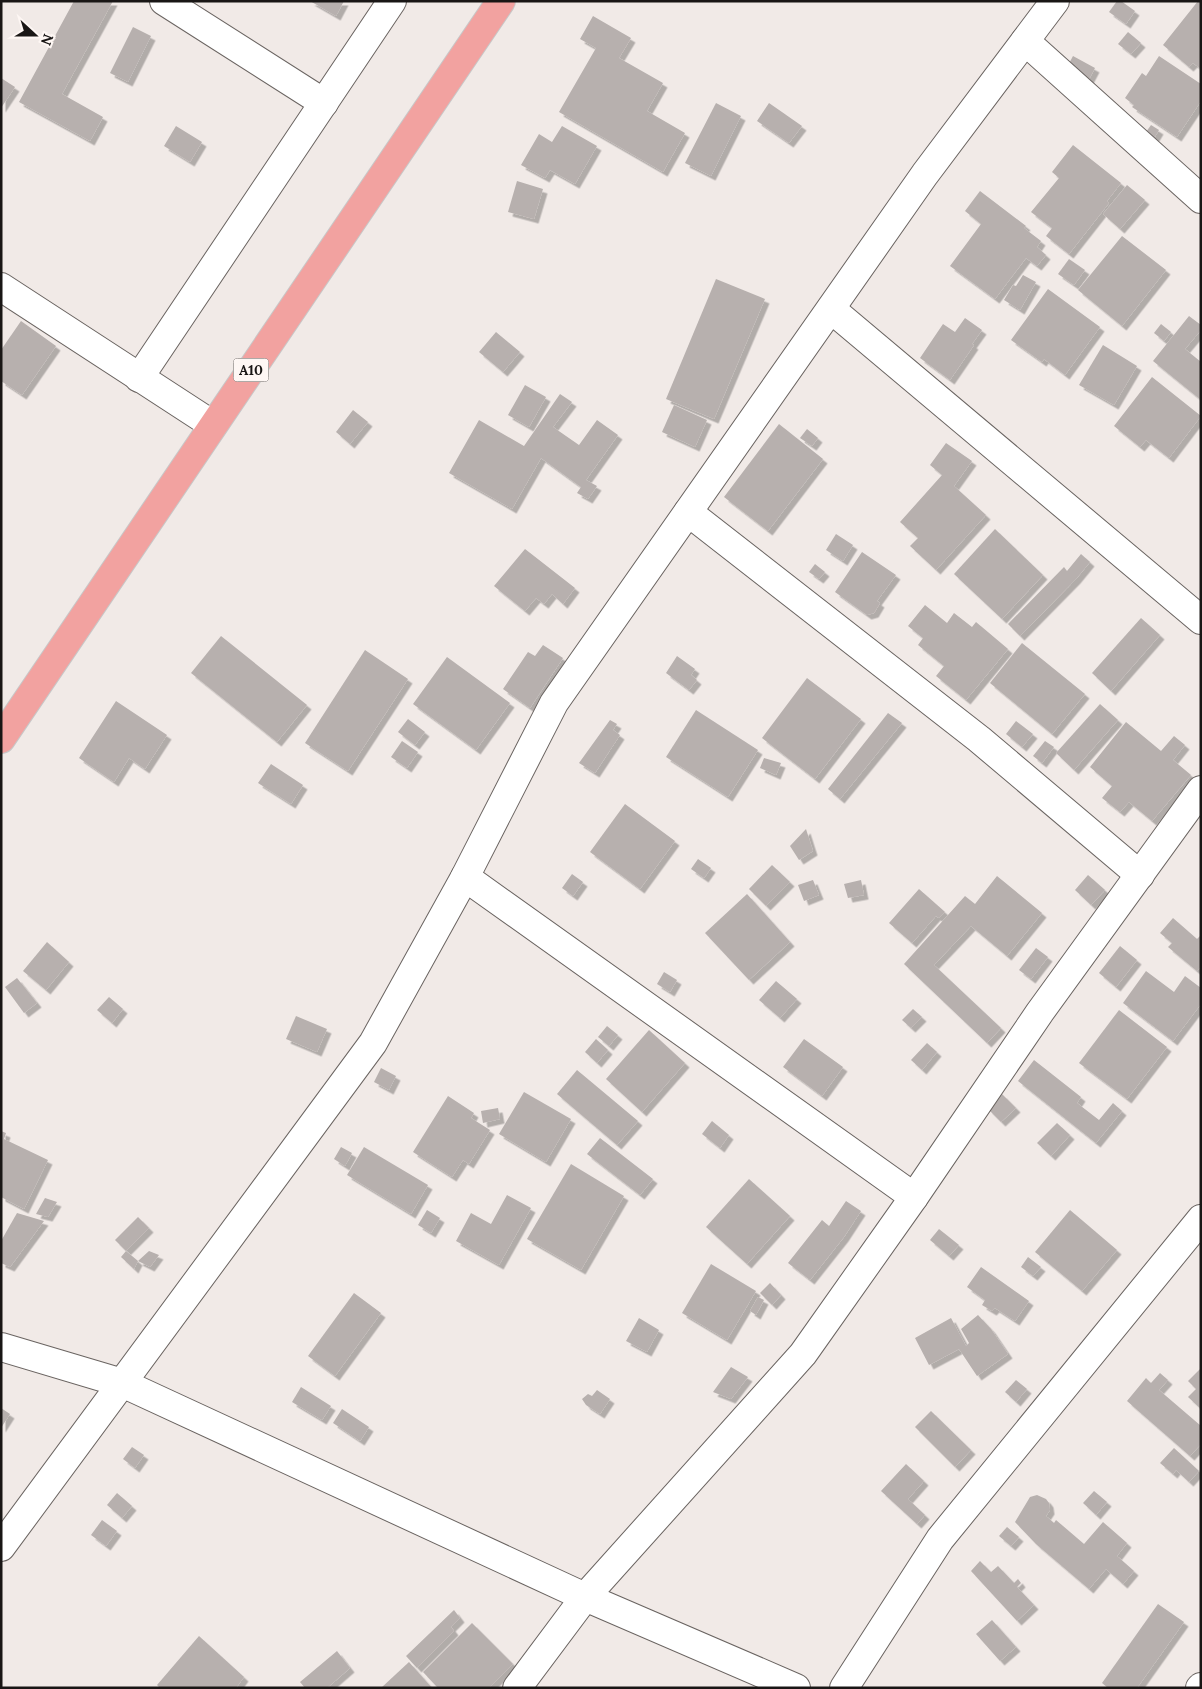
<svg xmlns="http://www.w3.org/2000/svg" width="1202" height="1689" font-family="Lora,serif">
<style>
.building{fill:#b7b0ae;filter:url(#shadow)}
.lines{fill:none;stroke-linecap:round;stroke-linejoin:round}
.street-casing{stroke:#6a6461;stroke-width:30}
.highway-casing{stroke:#c8c7c7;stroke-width:30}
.street{stroke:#fff;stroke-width:28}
.highway{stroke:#f2a2a0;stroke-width:28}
.labels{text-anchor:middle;stroke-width:5;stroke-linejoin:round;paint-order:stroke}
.shield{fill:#fef7f4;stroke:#5e5a58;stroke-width:1}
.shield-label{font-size:14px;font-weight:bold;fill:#191615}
</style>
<defs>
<filter id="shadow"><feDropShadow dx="4.5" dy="4.5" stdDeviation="0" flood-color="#0004"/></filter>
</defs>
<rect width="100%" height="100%" fill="#f1eae7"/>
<g class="building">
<path d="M74,1H113L62,94L103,117L90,141L19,102Z"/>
<path d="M310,1H344L336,16Z"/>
<path d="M1117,1H1121L1135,11L1126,24L1109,12Z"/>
<path d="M1198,1H1201V69L1193,63L1189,67L1163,45Z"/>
<path d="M593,16L631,38L619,58L663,83L647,111L685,133L663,172L559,112L596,48L580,39Z"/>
<path d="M133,27L151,36L128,82L110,73Z"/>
<path d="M1128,32L1141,43L1131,54L1118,44Z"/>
<path d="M1073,56L1095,68L1087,83L1065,71Z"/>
<path d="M1159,56L1201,84V101L1177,137L1132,107L1134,105L1125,98L1142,73L1146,76Z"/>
<path d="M1,78L15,87L1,108Z"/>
<path d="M716,103L741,116L711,176L685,163Z"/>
<path d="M769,103L802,126L789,143L757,121Z"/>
<path d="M1151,125L1159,130L1153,140L1144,135Z"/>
<path d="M176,126L202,142L190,162L164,146Z"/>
<path d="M562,126L597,146L575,184L550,170L545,178L521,165L539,134L552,142Z"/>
<path d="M1073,145L1121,183L1107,201L1109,203L1069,254L1046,236L1052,228L1031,212L1059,178L1052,172Z"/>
<path d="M517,181L543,189L534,219L508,212Z"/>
<path d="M1127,185L1145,200L1120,229L1103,214Z"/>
<path d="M980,191L1026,226L1024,228L1041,241L1037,247L1046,255L1037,266L1026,258L995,299L950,266L981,224L965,211Z"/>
<path d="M1122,236L1166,270L1122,326L1078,290Z"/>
<path d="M1069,259L1085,270L1074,285L1058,274Z"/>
<path d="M1023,275L1036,282L1020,310L1004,300L1013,285L1016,286Z"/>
<path d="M716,279L765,299L714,419L666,399Z"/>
<path d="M1048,289L1100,327L1065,375L1044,359L1042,362L1011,340Z"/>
<path d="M1189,316L1201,325V330L1185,349L1201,362V400L1153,361Z"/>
<path d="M965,318L982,330L972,344L974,345L950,380L920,358L943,324L955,332Z"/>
<path d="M21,321L56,346L22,395L1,381V350Z"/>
<path d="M1161,324L1171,332L1164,341L1154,333Z"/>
<path d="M496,332L520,352L503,372L479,352Z"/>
<path d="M1103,345L1137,366L1114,405L1079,385Z"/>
<path d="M1152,377L1201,416L1169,458L1146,440L1140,447L1114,426Z"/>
<path d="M525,385L546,397L529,427L508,415Z"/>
<path d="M560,394L572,402L553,427L579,445L597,420L618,435L586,480L597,486L588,499L577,493L581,487L541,458L512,509L449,473L479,420L524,446Z"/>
<path d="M674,405L707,420L695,447L662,432Z"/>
<path d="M353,410L368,422L350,444L336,432Z"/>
<path d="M779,424L823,459L768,531L724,497Z"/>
<path d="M807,429L818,438L812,446L800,438Z"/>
<path d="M946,443L972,461L954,486L986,515L936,570L910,546L918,538L900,522L942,475L930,465Z"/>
<path d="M995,529L1043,575L1002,619L954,574Z"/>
<path d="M836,534L853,545L843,561L826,550Z"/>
<path d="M525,549L575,588L563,604L552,594L544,604L536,598L525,611L494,586Z"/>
<path d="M862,552L896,575L877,601L880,603L874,613L867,615L835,592Z"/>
<path d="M1081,554L1090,562L1076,579L1020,636L1008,624L1064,567L1067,571Z"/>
<path d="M815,564L825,572L819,579L809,572Z"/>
<path d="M925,605L947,623L954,613L972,627L976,622L1008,649L966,700L936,676L944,666L918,645L923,638L908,626Z"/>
<path d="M1141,618L1160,635L1111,691L1092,673Z"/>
<path d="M221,636L307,705L277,742L191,673Z"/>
<path d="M1022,643L1085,694L1052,734L990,683Z"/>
<path d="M543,645L563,658L530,708L503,689L528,652L535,656Z"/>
<path d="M365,650L408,679L348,771L305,743Z"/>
<path d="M677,656L695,669L691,675L697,680L689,690L666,673Z"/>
<path d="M447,657L510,703L476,750L413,704Z"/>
<path d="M807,678L861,719L815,779L762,738Z"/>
<path d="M116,701L167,735L145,769L129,758L114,782L79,758Z"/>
<path d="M1100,704L1118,720L1074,770L1056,753Z"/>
<path d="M696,710L758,750L728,797L666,757Z"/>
<path d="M888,713L902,723L840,799L828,789Z"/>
<path d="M408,719L425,732L415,745L398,732Z"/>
<path d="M610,720L617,724L613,730L620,735L595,773L579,763Z"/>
<path d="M1016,721L1033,734L1022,747L1006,734Z"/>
<path d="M1126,722L1161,751L1174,736L1185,745L1173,760L1191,775L1152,821L1129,802L1120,812L1102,798L1112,786L1090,767Z"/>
<path d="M402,741L418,752L407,768L391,757Z"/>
<path d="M1045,741L1054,747L1042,763L1033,756Z"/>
<path d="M764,758L781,763L776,775L760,768Z"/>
<path d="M271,764L303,785L291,804L258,783Z"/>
<path d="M625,804L675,841L640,889L590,852Z"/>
<path d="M806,829L813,851L799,860L790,846Z"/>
<path d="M698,859L711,868L704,878L691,869Z"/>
<path d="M772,865L790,882L766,906L749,889Z"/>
<path d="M572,874L583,882L573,896L562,888Z"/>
<path d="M1088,875L1105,890L1091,905L1075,890Z"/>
<path d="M997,876L1042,913L1007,956L971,926L934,965L1001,1028L987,1043L904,964L965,896L975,904Z"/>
<path d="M813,880L819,895L804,901L798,885Z"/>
<path d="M861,880L864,895L848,898L844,884Z"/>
<path d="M919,889L945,912L939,918L936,916L912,943L889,923Z"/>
<path d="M747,894L790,942L749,980L705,933Z"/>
<path d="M1173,918L1197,939L1201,935V967L1197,971L1168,947L1172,943L1160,933Z"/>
<path d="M47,942L69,962L46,990L23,971Z"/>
<path d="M1120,946L1137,960L1116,987L1099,973Z"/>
<path d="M1036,948L1048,957L1031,979L1019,970Z"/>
<path d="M1146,971L1174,992L1185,976L1201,988V1004L1173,1041L1123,1003Z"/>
<path d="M664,972L677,980L670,992L657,984Z"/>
<path d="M17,978L37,1003L24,1013L5,987Z"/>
<path d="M776,981L797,999L780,1018L759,1000Z"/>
<path d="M109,997L123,1009L112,1023L97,1010Z"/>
<path d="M913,1009L922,1017L911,1028L902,1020Z"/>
<path d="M1119,1010L1167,1047L1127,1099L1079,1063Z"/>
<path d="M296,1016L327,1029L317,1052L286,1039Z"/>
<path d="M607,1026L618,1035L609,1046L598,1037Z"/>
<path d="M649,1030L685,1063L642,1112L606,1079Z"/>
<path d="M596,1039L608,1050L597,1063L585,1052Z"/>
<path d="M804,1039L843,1067L822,1096L783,1067Z"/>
<path d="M927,1043L937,1052L922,1070L911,1060Z"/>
<path d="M1034,1060L1081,1097L1077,1103L1099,1120L1113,1103L1122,1111L1096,1143L1018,1081Z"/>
<path d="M381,1068L396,1076L389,1090L374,1082Z"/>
<path d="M577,1070L638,1121L617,1145L557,1094Z"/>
<path d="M524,1092L571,1119L546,1162L499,1134Z"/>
<path d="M1002,1094L1016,1108L1001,1122L988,1109Z"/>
<path d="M448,1096L474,1113L471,1118L490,1130L469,1164L463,1160L452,1177L413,1152Z"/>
<path d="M498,1108L500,1119L483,1123L481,1111Z"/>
<path d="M712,1121L729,1135L720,1148L702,1134Z"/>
<path d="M1057,1123L1070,1135L1051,1156L1037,1143Z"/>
<path d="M1,1131L6,1133L4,1139L48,1160L24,1209L1,1197Z"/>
<path d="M600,1138L653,1179L640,1195L587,1154Z"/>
<path d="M341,1147L352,1153L345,1166L334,1159Z"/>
<path d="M364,1147L428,1185L411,1214L347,1175Z"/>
<path d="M571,1164L624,1196L581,1270L527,1239Z"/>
<path d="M749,1179L790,1216L747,1264L706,1227Z"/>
<path d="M507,1195L531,1208L499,1265L456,1241L471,1213L491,1224Z"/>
<path d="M45,1198L57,1202L48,1217L36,1214Z"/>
<path d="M846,1201L861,1211L844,1237L810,1280L788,1263L822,1220L829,1226Z"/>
<path d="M427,1210L440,1218L431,1233L418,1225Z"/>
<path d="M1070,1210L1117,1250L1082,1291L1035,1252Z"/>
<path d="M17,1213L44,1221L10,1267L1,1263V1241Z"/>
<path d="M138,1217L149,1228L126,1251L115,1240Z"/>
<path d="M939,1229L959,1245L949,1256L930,1240Z"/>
<path d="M126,1251L138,1261L149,1251L159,1255L150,1267L138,1261L134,1269L121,1257Z"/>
<path d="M1028,1257L1041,1267L1033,1276L1021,1267Z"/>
<path d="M711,1264L756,1291L727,1340L682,1313Z"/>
<path d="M981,1267L1029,1301L1015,1321L995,1308L992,1311L982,1305L985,1300L967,1287Z"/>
<path d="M770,1283L781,1295L772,1305L760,1293Z"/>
<path d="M354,1293L381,1313L335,1376L308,1356Z"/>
<path d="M758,1297L764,1300L756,1315L750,1311Z"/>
<path d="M978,1315L991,1329L1008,1354L977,1376L959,1349L929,1365L915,1338L951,1318L966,1346L969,1343L961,1329Z"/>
<path d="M639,1318L659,1330L647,1352L626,1341Z"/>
<path d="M731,1367L748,1377L731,1399L713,1392Z"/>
<path d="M1201,1368V1409L1188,1397L1196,1389L1188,1381Z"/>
<path d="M1160,1373L1168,1380L1159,1390L1201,1426V1444L1190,1456L1127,1401L1146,1378L1151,1383Z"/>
<path d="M1016,1380L1027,1389L1016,1402L1005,1392Z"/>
<path d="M301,1387L331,1406L322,1420L292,1402Z"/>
<path d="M597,1390L610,1399L600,1414L586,1405L582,1399L588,1394L592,1396Z"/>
<path d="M1,1408L10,1414L1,1428Z"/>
<path d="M342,1409L369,1427L360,1441L333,1423Z"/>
<path d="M931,1411L971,1450L955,1467L915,1427Z"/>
<path d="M132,1447L144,1455L135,1468L123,1459Z"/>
<path d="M1174,1448L1199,1471L1189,1482L1176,1470L1173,1474L1160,1463Z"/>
<path d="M906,1464L924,1481L908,1499L925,1515L917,1524L881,1491Z"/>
<path d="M1094,1491L1107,1502L1096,1515L1083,1503Z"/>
<path d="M117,1493L132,1506L122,1518L107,1505Z"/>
<path d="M1037,1495L1046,1499L1049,1503L1050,1510L1046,1516L1054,1523L1056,1520L1084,1544L1103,1522L1127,1543L1117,1556L1134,1571L1123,1584L1106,1569L1089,1589L1036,1544L1015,1522L1030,1497Z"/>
<path d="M102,1520L117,1531L106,1546L91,1535Z"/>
<path d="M1007,1527L1019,1537L1011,1546L999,1536Z"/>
<path d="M980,1561L991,1572L998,1566L1014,1583L1018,1579L1021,1583L1017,1587L1034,1605L1017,1621L971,1571Z"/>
<path d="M1158,1604L1184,1622L1137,1688H1108L1102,1683Z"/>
<path d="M454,1610L460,1618L451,1627L454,1631L417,1668L406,1656Z"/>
<path d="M992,1620L1016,1647L1000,1661L976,1634Z"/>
<path d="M472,1623L513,1664L489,1688H438L423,1672Z"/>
<path d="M199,1636L244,1677L236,1688H160L157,1685Z"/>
<path d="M337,1651L350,1668L327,1688H305L300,1682Z"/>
<path d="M409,1662L432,1688H381Z"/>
</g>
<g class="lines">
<defs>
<g id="street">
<path d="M164,1L324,103"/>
<path d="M1025,41L1201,199"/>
<path d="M1,287L213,425"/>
<path d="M831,309L1201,620"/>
<path d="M139,378L392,1"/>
<path d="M688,512L979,739L1140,875"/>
<path d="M465,877L914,1197"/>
<path d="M1,1347L122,1383L585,1597L796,1688"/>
<path d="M1,1547L373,1043L465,877L554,703L925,174L1055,1"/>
<path d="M517,1688L585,1597L803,1354L914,1197L1040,1012L1201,790"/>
<path d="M844,1688L940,1539L1201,1219"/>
<path d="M1200,1688L1201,1687"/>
</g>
<path id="highway" d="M1,739L501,1"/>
</defs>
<use href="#street" class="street-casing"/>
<use href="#highway" class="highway-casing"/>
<use href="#street" class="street"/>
<use href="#highway" class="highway"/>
</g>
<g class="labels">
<rect class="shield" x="233.5" y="358.5" width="35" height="23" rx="4"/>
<g class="shield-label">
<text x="251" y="375">A10</text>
</g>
</g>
<rect width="1202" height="1689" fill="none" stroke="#191615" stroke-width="5"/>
<g transform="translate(35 35) rotate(111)" stroke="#fef7f4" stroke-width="4" paint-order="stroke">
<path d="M0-4L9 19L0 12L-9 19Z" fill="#191615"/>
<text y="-8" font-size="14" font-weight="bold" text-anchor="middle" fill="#191615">N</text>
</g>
</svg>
